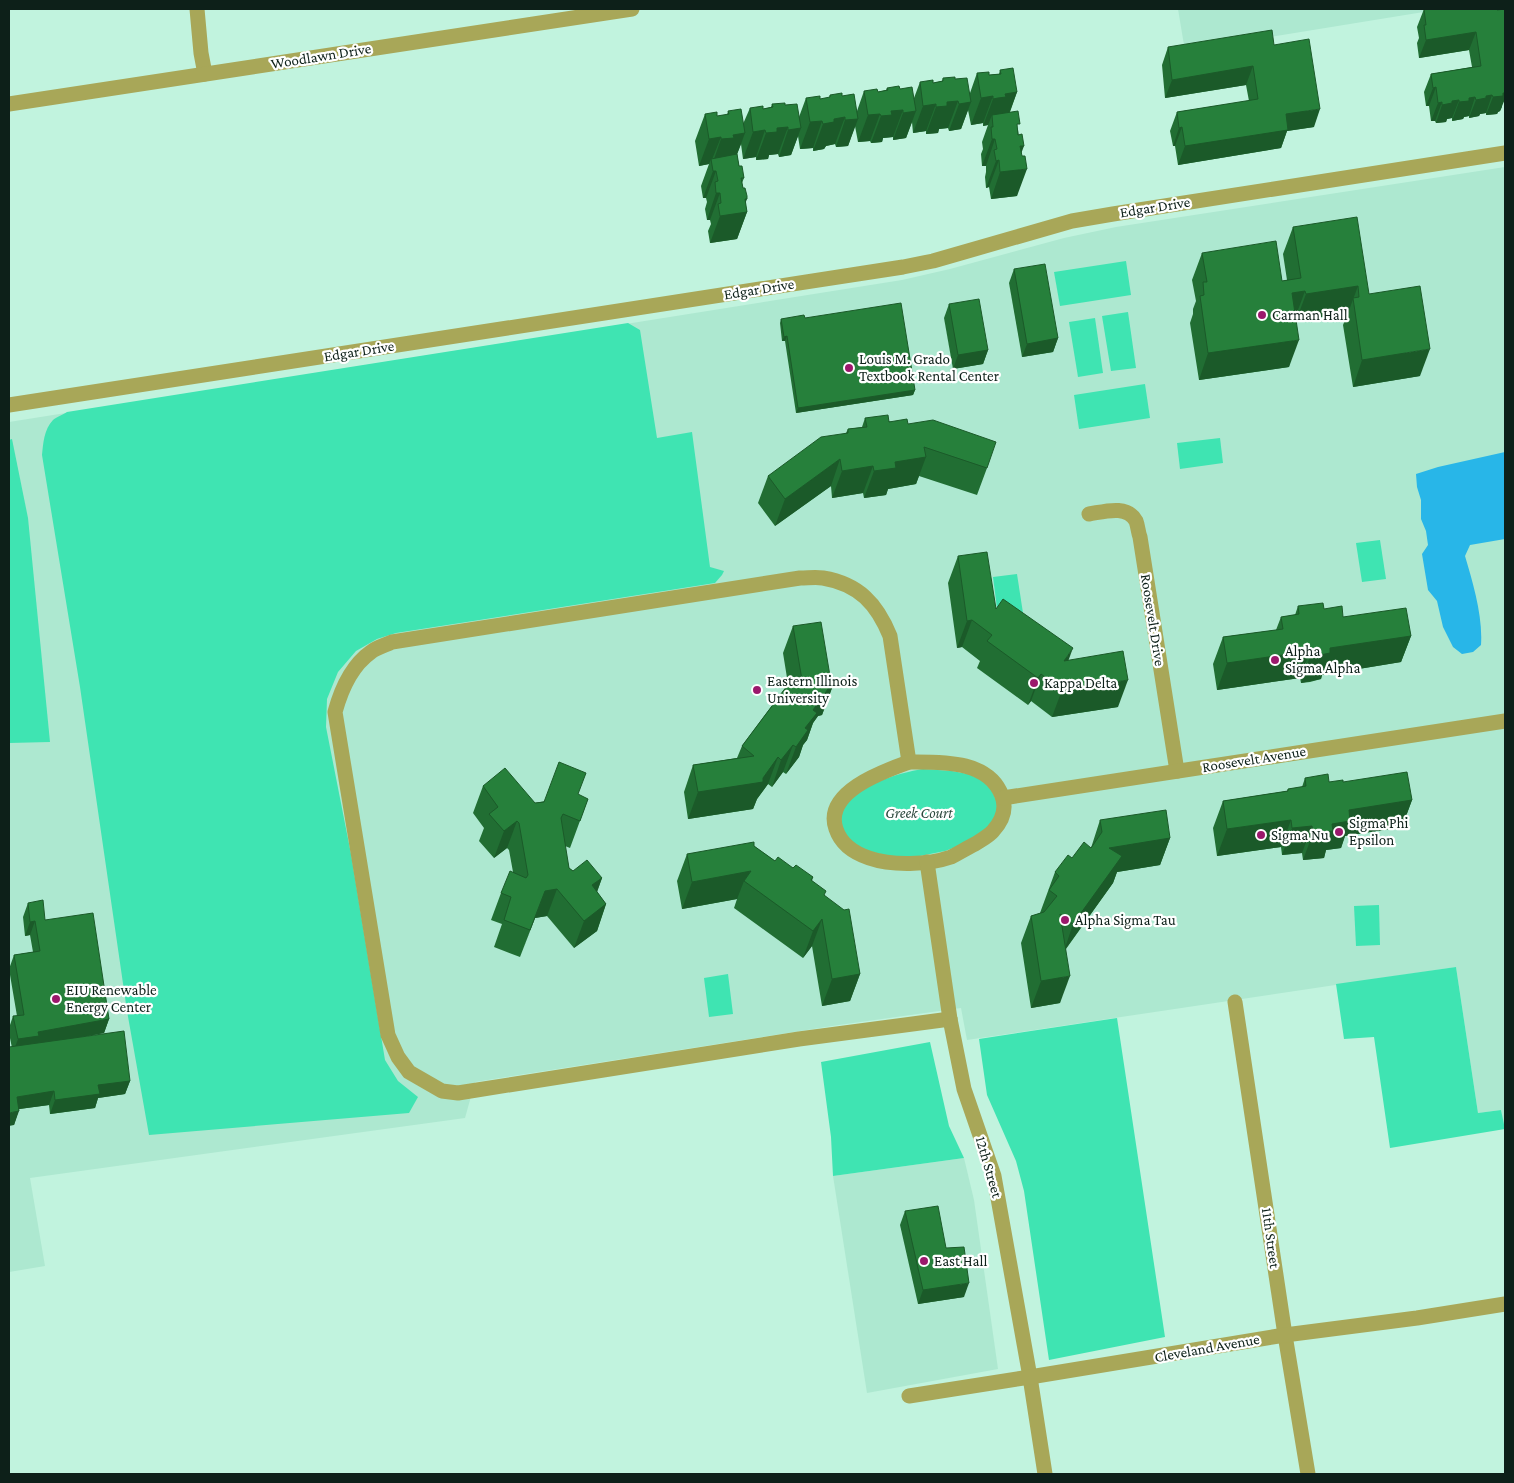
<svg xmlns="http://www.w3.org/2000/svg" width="1514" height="1483" font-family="'Crimson Pro',serif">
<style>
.built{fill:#ade8d0}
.green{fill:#3fe4b2}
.water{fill:#28b6e8}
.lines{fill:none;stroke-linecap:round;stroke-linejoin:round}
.street{stroke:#a8a758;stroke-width:15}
.wall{fill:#216e33}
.shaded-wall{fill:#1b5a29}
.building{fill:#26803b;stroke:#1b5a29}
.poi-dot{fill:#9b186c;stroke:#fff;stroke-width:2}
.labels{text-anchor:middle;stroke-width:4.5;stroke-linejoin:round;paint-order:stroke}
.street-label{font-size:15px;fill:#0d2019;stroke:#fff}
.poi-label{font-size:15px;fill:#0d2019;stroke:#fff;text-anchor:start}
.park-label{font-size:15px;font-style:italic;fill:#2d493e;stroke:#fff}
</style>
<rect width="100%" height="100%" fill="#c1f3de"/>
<g class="built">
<path d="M1178,9H1442L1185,51Z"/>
<path d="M1505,167V1134L1501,1110L1478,1113L1456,967L967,1040L961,1008L839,1025L475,1082L465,1118L30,1178L45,1266L9,1272V422L902,280L950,269L1064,238L1116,227Z"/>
<path d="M964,1158L974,1200L998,1369L867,1393L833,1176Z"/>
</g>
<g class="green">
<path d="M1126,261L1131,295L1060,306L1054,272Z"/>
<path d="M1128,312L1136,368L1111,371L1102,316Z"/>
<path d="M1095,318L1103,373L1078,377L1069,322Z"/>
<path d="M628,323L640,330L657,438L692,432L710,567L724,571L722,575L715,583L396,633L377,639L356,651L338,672L327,699L326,727L351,854L385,1060L398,1081L418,1097L409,1113L149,1135L127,1011L80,687L42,455C43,444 44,429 53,420C56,417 63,415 67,412Z"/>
<path d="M1145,384L1150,418L1079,429L1074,395Z"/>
<path d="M1220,438L1223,463L1180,469L1177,443Z"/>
<path d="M12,439L28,518L50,742L9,743V440Z"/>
<path d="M1380,540L1386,579L1362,582L1356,543Z"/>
<path d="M1017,574L1023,613L998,616L993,577Z"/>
<path d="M923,769L952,771L968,774L980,779L989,785L998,804L996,818L991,825L964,844L945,851L910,858L888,856L861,849L845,837C844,831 841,824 841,818C841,789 901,772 923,769Z"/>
<path d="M1379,905L1380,945L1356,946L1354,906Z"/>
<path d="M1456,967L1478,1113L1501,1110L1505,1129L1390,1148L1374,1037L1344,1039L1336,984Z"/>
<path d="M728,974L733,1014L709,1017L704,978Z"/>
<path d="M1117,1018L1165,1337L1049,1360L1024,1191L1016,1161L987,1095L979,1039Z"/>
<path d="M930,1042L949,1126L964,1158L833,1176L831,1137L821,1062Z"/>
</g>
<path class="water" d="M1505,452V539L1470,545L1465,556C1473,583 1483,616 1481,645L1473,652L1462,654L1453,647L1443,627L1437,601L1428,590L1422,554L1428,545L1426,531L1421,519V500L1417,487L1416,474L1438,467Z"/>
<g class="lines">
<g class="street">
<path d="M197,9L201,53L205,74"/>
<path d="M9,104L632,9"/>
<path d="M9,405L903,267L933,261L1072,221L1113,214L1505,153"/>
<path d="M1089,514C1103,512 1127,504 1136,521C1138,526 1138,532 1140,537L1177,771"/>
<path d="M909,762L890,636C877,604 859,584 823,578C816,577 808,578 800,578L392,642C386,645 377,647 371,652C351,666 341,690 335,712L388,1035L398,1057L409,1072L442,1091L458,1093L799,1039L950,1019"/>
<path d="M909,762C942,762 989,760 1002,796C1007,809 1002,821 993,831C989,836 981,840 975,844C967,848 959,853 951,857C928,865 892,866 869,858C854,853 841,844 836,829C823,792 884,771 909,762Z"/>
<path d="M1003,798L1505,721"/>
<path d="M927,862L950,1019L964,1089L994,1176L1030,1377L1045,1474"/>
<path d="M1235,1002L1285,1335L1308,1474"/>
<path d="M909,1396L1030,1377L1285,1335L1417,1318L1505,1304"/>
</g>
</g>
<g class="wall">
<path d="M1424,9H1497L1502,107L1500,111L1498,112L1497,114L1486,115V113L1480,114L1479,116L1469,118V116L1464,117L1463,119L1452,121V118L1447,119L1446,122L1436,123L1435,121H1431L1429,106H1426L1424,92L1431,74L1472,67L1469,50L1419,58L1417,43L1419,38L1417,27Z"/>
<path d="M1274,45L1314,127L1287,131L1281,148L1178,165L1175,146H1173L1170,131L1177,112L1249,101L1246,85L1165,98L1162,65L1168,47Z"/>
<path d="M1000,70L1017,92L1010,112L1018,130L1021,152L1017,196L991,199L989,187L986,188L985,177L986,172V166H982L981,154L983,149L982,142L988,125L983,126V123L971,125L968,110L961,129L949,131L948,128L939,129L938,133L926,134V131L913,133L912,122L906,138L893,140V137L883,138L882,142L871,143L870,141L858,142L855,126L848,146L836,147L835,144L826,146L824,149L813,151V148L800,149L798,136L791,155L779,157L778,154L769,155L768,159L756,160V157L743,159L741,144L737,154L739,166L744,178L742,183L747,212L737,239L710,243L708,231L711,224L710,220H707L705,209L707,202L706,198H703L701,186L709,164L699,166L695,141L705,114L717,116L727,115L728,111L743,124L750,108L763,109L771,107L772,104L785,105L799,117L806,98L820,99L829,98L830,95L842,96L857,111L864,91L878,92L886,90L887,88L900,89L914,98L920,82L933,83L942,81L943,78L955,79L970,93L977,73L989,75L999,74Z"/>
<path d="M1293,227L1369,294L1420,376L1353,387L1343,325L1348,313L1296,320L1289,367L1199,380L1190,323L1193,314V309L1196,301L1192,280L1202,253L1282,281L1287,280L1283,254Z"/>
<path d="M1014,269L1058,338L1053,352L1022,357L1009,283Z"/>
<path d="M949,304L988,350L983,364L953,369L944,318Z"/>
<path d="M805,318L915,390L913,395L796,413L785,341H782L780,323L781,319Z"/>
<path d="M865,418L908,424L987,468L977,495L919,476L916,484L888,489L886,495L864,498L863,493L832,498L831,486L775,526L758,503L768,476L846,433L848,429L862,427Z"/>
<path d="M958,556L996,609L1068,660L1118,707L1052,717L1031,701L1028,705L977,668L980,661L962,647L957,648L948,583Z"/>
<path d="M1298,606L1324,609L1343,617L1411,636L1401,662L1322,675L1321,679L1310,682L1301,683L1300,678L1217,690L1213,664L1223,637L1276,630L1281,617L1295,615Z"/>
<path d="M793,626L832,688L822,715L818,716L813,723L807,740L803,745L799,757L786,774L783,772L772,787L768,784L757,799L753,809L688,819L684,792L693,765L737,758L742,746L788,684L783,653Z"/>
<path d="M1305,778L1329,782H1343L1412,800L1402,827L1345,836L1341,848L1326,850L1324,858L1303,860L1302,853L1282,855L1281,847L1217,856L1213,828L1223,801L1287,791L1288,789L1302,787Z"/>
<path d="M483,786L535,803L578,795L588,799L570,848L565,846L569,868L573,871L602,878L597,892L606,904L597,931L574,948L547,916L535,918L520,957L494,947L502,924L491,920L501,893L513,872L509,850L507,848L494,858L479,841L484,828L473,813Z"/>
<path d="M1100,820L1170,838L1160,865L1117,872L1113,883L1066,949L1060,1003L1031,1008L1021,943L1031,916L1040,913L1055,872L1072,858L1091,848Z"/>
<path d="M754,846L775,861L793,868L813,877L812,881L825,896L860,974L850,1001L822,1006L812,946L803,958L734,908L737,899L682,909L677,881L687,854Z"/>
<path d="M28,903L45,920L109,1019L104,1033L74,1039L130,1081L125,1094L98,1098L95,1108L50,1114L49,1105L19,1109L14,1125L9,1048H12L9,1033V1028L13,1016H17L9,969L14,955L33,952L30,935L25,936L23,917Z"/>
<path d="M905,1211L946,1248L964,1297L918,1304L900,1225Z"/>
</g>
<g class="shaded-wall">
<path d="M1476,32L1469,50L1419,58L1426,40Z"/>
<path d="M1253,66L1246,85L1165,98L1172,80Z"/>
<path d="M1505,85V99L1500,111L1498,112L1497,114L1486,115L1493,97Z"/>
<path d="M1436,87L1429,106H1426L1433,88Z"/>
<path d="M1017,92L1007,119L992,115L988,125L983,126L993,99L1005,94Z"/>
<path d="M1492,95L1486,113L1480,114L1479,116L1469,118L1476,100L1486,96Z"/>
<path d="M993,96L983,123L971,125L981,98Z"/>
<path d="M1475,97L1469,116L1464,117L1463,119L1452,121L1459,102L1469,98Z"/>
<path d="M1459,100L1452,118L1447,119L1446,122L1436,123L1442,105L1452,101Z"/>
<path d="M958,101L948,128L939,129L938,133L926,134L936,107L947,102Z"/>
<path d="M971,102L961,129L949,131L959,104Z"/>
<path d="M1442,102L1435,121H1431L1438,103Z"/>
<path d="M936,104L926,131L913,133L923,106Z"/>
<path d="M1320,109L1314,127L1287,131L1281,148L1178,165L1185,146L1286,114Z"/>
<path d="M903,110L893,137L883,138L882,142L871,143L881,116L891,111Z"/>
<path d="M916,111L906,138L893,140L903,113Z"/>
<path d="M880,114L870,141L858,142L868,115Z"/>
<path d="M845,117L835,144L826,146L824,149L813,151L823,124L834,119Z"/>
<path d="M858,119L848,146L836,147L845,120Z"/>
<path d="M822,121L813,148L800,149L810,122Z"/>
<path d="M788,127L778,154L769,155L768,159L756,160L766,133L777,128Z"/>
<path d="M1182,127L1175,146H1173L1179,128Z"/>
<path d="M801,128L791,155L779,157L788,130Z"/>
<path d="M765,130L756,157L743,159L753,132Z"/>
<path d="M745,133L735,160L712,165L721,139L733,135Z"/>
<path d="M721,137L711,162V159L709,164L699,166L709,139Z"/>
<path d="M992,139H995L986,166H982Z"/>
<path d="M1020,146H1024L1015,170L1027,169L1017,196L991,199L1000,172Z"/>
<path d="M999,160L989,187L986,188L996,161Z"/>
<path d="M713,171H716L706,198H703Z"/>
<path d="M716,193H720L710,220H707Z"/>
<path d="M745,199H747L742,212H747L737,239L710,243L720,216Z"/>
<path d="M1358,286L1348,313L1296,321L1306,294Z"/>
<path d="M1305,291L1295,318L1292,293Z"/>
<path d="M787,336L785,341H782L784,337Z"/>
<path d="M1058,338L1053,352L1022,357L1027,344Z"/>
<path d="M1299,340L1289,367L1199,380L1208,353Z"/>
<path d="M1430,349L1420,376L1353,387L1362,360Z"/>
<path d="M988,350L983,364L953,369L958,355Z"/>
<path d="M915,390L913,395L796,413L798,408Z"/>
<path d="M926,457L916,484L888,489L886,495L864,498L874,471L895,462Z"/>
<path d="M840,459L831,486L775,526L785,499Z"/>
<path d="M873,466L863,493L832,498L842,471Z"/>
<path d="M972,620L962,647L957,648L967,621Z"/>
<path d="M1411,636L1401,662L1322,675L1321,679L1301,683L1310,656L1330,648Z"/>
<path d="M1073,648L1063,675L1064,661Z"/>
<path d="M1310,651L1300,678L1217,690L1227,663Z"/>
<path d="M1041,674L1031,701L1028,705L1038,678Z"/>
<path d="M1128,680L1118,707L1052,717L1062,690Z"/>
<path d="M832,688L822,715L818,716L813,723L807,740L803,745L799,757L786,774L796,747L813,710L828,689Z"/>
<path d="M793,745L783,772L772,787L781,760Z"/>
<path d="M778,757L768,784L757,799L753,809L688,819L698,792L763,778Z"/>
<path d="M1412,800L1402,827L1345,836L1341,848L1326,850L1324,858L1303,860L1313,833L1332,824L1349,810Z"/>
<path d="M1291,820L1281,847L1217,856L1227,829Z"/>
<path d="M517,821L507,848L494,858L504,831Z"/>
<path d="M1312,826L1302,853L1282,855L1292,828Z"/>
<path d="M1170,838L1160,865L1117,872L1113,883L1064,951L1073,924L1109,848Z"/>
<path d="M751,871L744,881L737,899L682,909L692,882Z"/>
<path d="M602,878L592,905V885Z"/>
<path d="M557,889L547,916L535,918L520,957L545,891Z"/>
<path d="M606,904L597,931L574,948L584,921Z"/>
<path d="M822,919L812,946L803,958L813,931Z"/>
<path d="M35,921L30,935L25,936L30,922Z"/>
<path d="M860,974L850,1001L822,1006L832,979Z"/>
<path d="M1070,976L1060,1003L1031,1008L1041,981Z"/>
<path d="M109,1019L104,1033L35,1045L13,1053L18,1039L38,1032Z"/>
<path d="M130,1081L125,1094L98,1098L95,1108L50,1114L55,1100L98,1085Z"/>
<path d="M54,1091L49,1105L12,1110L17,1097Z"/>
<path d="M19,1111L14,1125L9,1126V1113Z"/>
<path d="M969,1283L964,1297L918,1304L923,1290Z"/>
</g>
<g class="building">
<path d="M1424,9H1497V10L1505,9V93H1503V96L1493,97L1492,95L1486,96V98L1476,100L1475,97L1469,98V101L1459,102V100L1452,101V103L1442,105V102L1438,103L1436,87L1433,88L1431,74L1481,66L1476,32L1426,40L1424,25H1426Z"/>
<path d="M1272,30L1274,45L1309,39L1320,109L1286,114L1288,130L1185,146L1182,127L1179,128L1177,112L1258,99L1253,66L1172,80L1168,47Z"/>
<path d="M1013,68L1017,92L1005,94L1006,97L998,98L993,99V96L981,98L977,73L989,72V75L1001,74L1000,70Z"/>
<path d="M955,77V79L967,78L971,102L959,104L958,101L947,102V106L936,107V104L923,106L920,82L933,80V83L943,81V78Z"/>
<path d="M899,86L900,89L912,87L916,111L903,113V110L891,111L892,115L881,116L880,114L868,115L864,91L877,89L878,92L888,90L887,88Z"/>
<path d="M842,93V96L854,94L858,119L845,120V117L834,119V122L823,124L822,121L810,122L806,98L820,96V99L830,97V95Z"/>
<path d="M785,103V105L797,104L801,128L788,130V127L777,128V132L766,133L765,130L753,132L750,108L763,106V109L773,107L772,104Z"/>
<path d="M741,109L745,133L733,135L734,138L721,139V137L709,139L705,114L717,112V116L729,114L728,111Z"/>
<path d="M1018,111L1020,124H1017L1018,135L1022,134L1024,146H1020L1022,156H1025L1027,169L1000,172L999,160L996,161L994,150L997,149L995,139H992L991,127H993L992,115Z"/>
<path d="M737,154L739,166H742L744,178H741L743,188H745L747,196V199H745L747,212L720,216L718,204L721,203L720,193H716L715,182L718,181L716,171H713L711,159Z"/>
<path d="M1357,217L1369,294L1420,286L1430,349L1362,360L1353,298L1359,297L1358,286L1306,294L1305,291L1292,293L1299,340L1208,353L1200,296L1204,295L1203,282H1207L1202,253L1276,241L1282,281L1301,278L1293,227Z"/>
<path d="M1045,264L1058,338L1027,344L1014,269Z"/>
<path d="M979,299L988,350L958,355L949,304Z"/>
<path d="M901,303L915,390L798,408L787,336L784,337L781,319L804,315L805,318Z"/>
<path d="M888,415L889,422L907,419L908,424L933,420L996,442L987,468L924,447L926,457L895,462L896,468L874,471L873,466L842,471L840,459L785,499L768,476L821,437L848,433V429L867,427L865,418Z"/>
<path d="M987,552L996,609L1003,599L1073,648L1064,661L1123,651L1128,680L1062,690L1041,674L1038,678L987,641L992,635L972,620L967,621L958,556Z"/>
<path d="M1323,603L1324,609L1342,606L1343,617L1406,608L1411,636L1330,648V653L1320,655L1310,656V651L1227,663L1223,637L1283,629L1281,617L1299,614L1298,606Z"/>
<path d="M821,622L832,688L828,689L813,710L817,713L805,728L808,730L796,747L793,745L781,760L778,757L763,778V782L698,792L693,765L754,756L742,746L793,678L803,686L793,626Z"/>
<path d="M559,762L586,773L578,794L588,799L580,821L563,814L561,818L569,868L573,871L587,860L602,878L592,885L606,904L584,921L557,889L545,891L530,930L504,920L511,897L501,893L510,871L526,878L528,875L519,823L517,821L504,831L489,814L498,807L483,786L505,768L535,803L544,802Z"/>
<path d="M1407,772L1412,800L1349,810L1350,821L1332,824L1333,831L1313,833L1312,826L1292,828L1291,820L1227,829L1223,801L1288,791V789L1306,786L1305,778L1328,774L1329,782L1343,780V782Z"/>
<path d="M1166,810L1170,838L1109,848L1122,856L1073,924L1060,914L1070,976L1041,981L1031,916L1044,912L1057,896L1049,890L1059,876L1055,872L1068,855L1072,858L1084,842L1091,848L1102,832L1100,820Z"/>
<path d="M754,842V846L775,861L778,857L793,868L796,865L813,877L811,880L826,891L824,895L844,910L849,909L860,974L832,979L822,919L813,931L744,881L751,871L692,882L687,854Z"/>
<path d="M43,900L45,920L93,913L109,1019L38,1032L39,1036L18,1039L13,1016L24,1015L14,955L40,951L35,921L30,922L28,903Z"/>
<path d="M124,1031L130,1081L98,1085L100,1094L55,1100L54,1091L17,1097L19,1111L9,1113V1047Z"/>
<path d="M938,1206L946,1248L964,1247L969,1283L923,1290L905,1211Z"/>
</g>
<g class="poi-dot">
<circle cx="1262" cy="315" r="5"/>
<circle cx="849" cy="368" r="5"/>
<circle cx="1275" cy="660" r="5"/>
<circle cx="1034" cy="683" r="5"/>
<circle cx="757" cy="690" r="5"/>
<circle cx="1339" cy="832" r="5"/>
<circle cx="1261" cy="835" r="5"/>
<circle cx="1065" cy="920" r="5"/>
<circle cx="56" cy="999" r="5"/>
<circle cx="924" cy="1261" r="5"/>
</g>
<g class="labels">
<g class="street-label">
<text transform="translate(321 56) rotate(-9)" y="5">Woodlawn Drive</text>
<text transform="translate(1155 207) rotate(-9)" y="5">Edgar Drive</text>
<text transform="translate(759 289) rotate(-9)" y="5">Edgar Drive</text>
<text transform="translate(359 351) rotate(-9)" y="5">Edgar Drive</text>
<text transform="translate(1153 620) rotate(81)" y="5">Roosevelt Drive</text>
<text transform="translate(1254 759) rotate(-9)" y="5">Roosevelt Avenue</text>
<text transform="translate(989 1167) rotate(74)" y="5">12th Street</text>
<text transform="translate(1271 1238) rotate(82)" y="5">11th Street</text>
<text transform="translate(1207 1348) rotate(-10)" y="5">Cleveland Avenue</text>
</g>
<g class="poi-label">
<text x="1272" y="320">Carman Hall</text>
<text x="859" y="364">Louis M. Grado<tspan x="859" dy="17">Textbook Rental Center</tspan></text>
<text x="1285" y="656">Alpha<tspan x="1285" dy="17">Sigma Alpha</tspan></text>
<text x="767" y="686">Eastern Illinois<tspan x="767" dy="17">University</tspan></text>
<text x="1044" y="688">Kappa Delta</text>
<text x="1349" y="828">Sigma Phi<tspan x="1349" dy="17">Epsilon</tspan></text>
<text x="1271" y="840">Sigma Nu</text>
<text x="1075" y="925">Alpha Sigma Tau</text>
<text x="66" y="995">EIU Renewable<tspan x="66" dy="17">Energy Center</tspan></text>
<text x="934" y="1266">East Hall</text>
</g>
<g class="park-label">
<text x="919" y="818">Greek Court</text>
</g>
</g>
<rect width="1514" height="1483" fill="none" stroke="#0d2019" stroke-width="20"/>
</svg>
